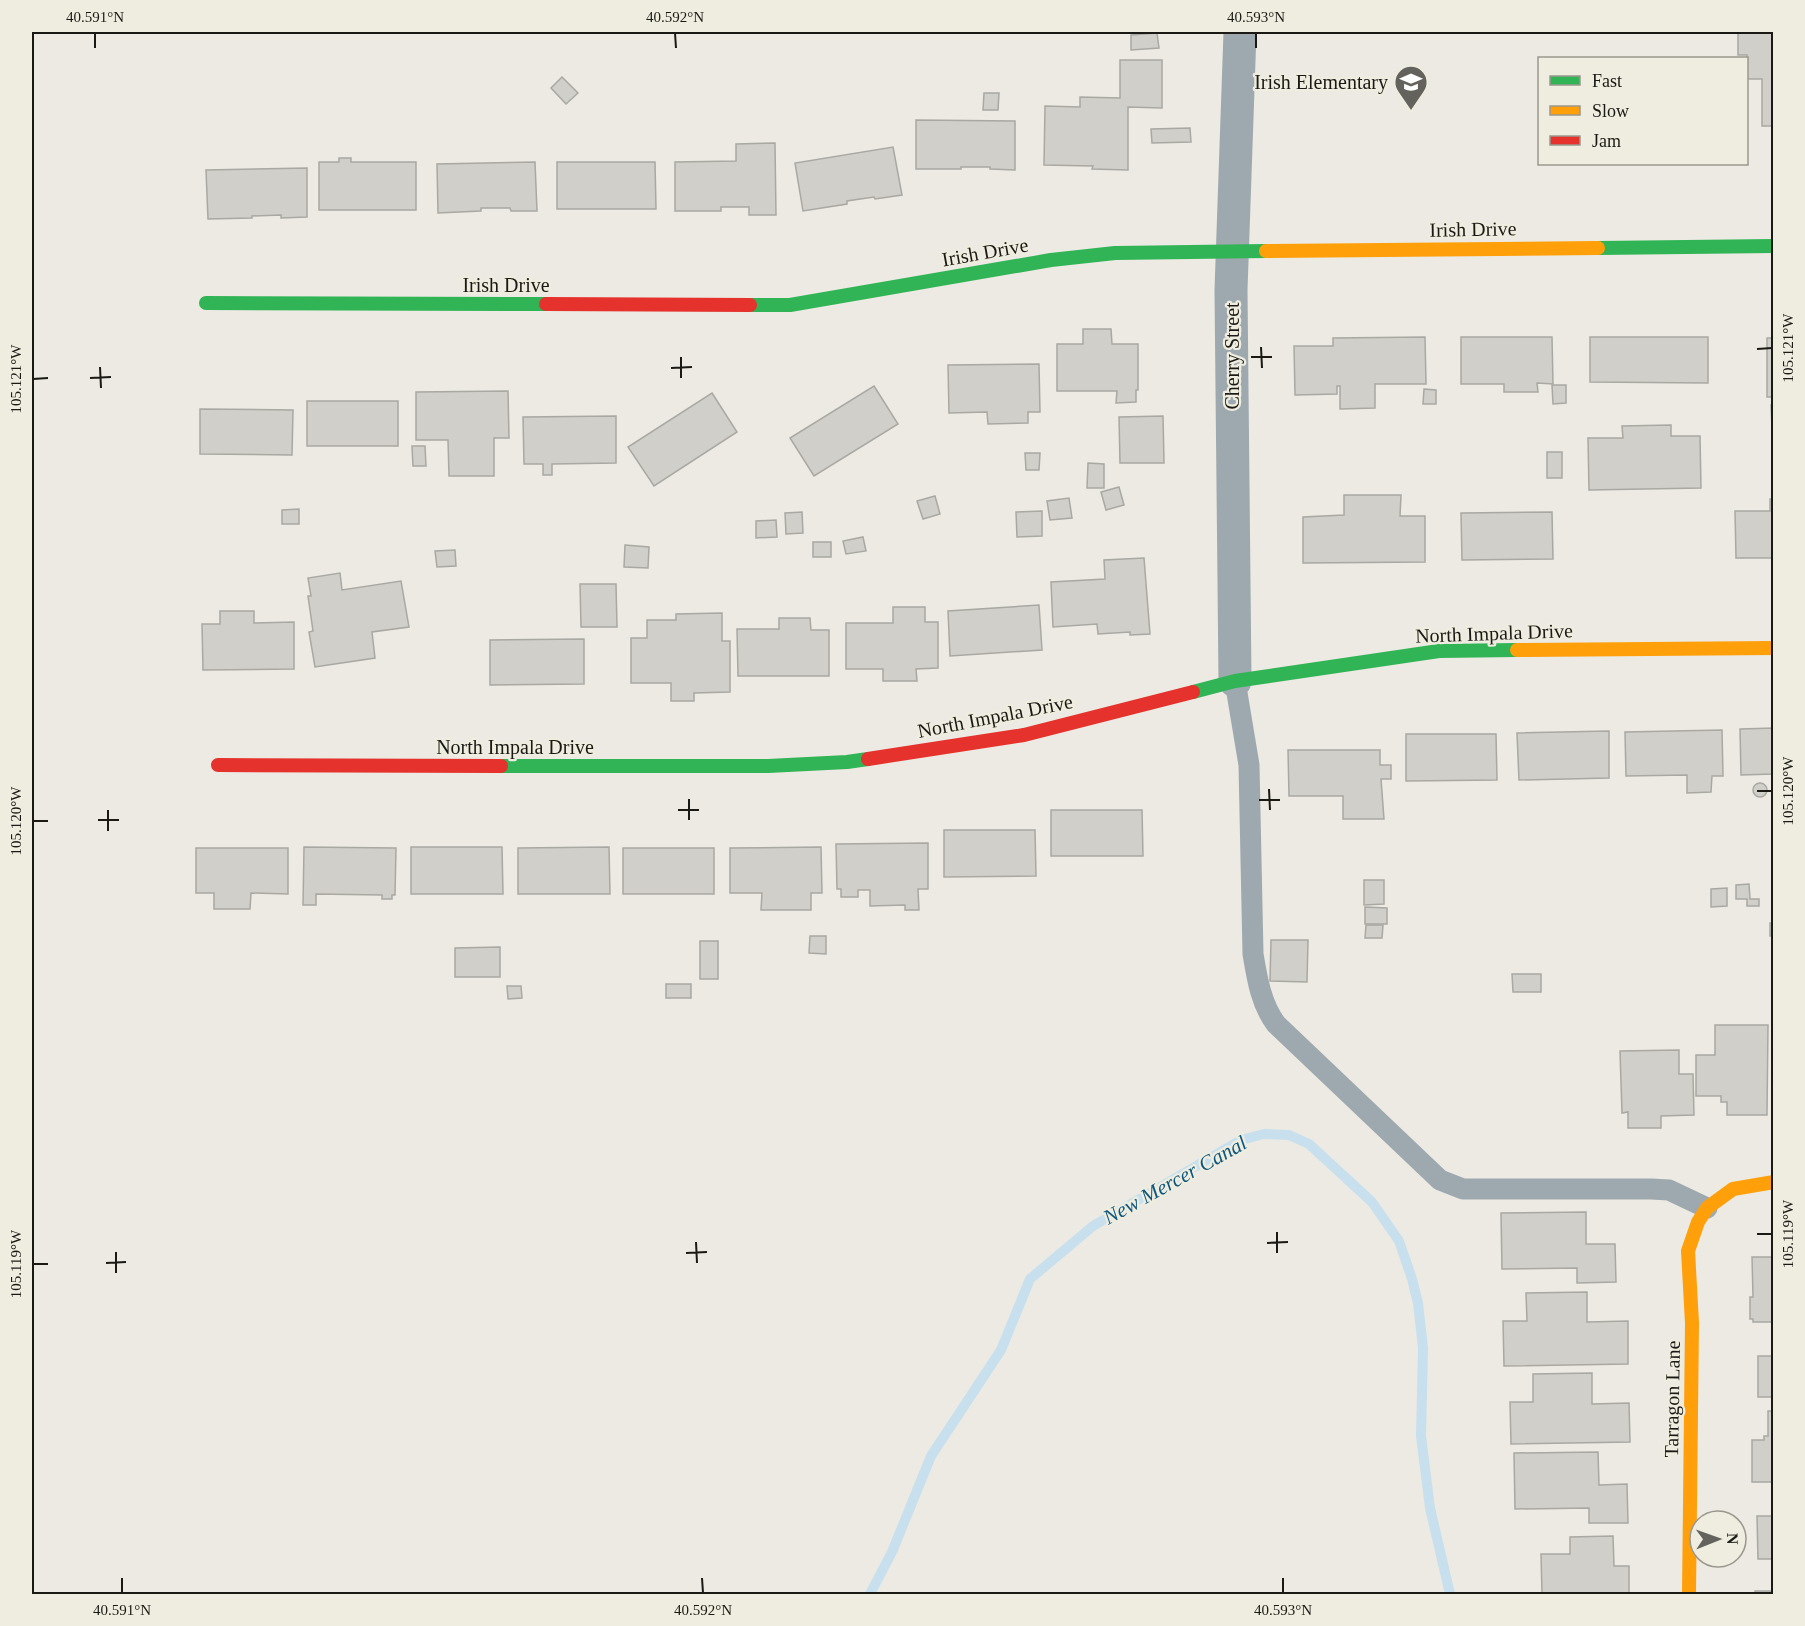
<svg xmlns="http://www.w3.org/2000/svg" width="1805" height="1626" font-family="Georgia,serif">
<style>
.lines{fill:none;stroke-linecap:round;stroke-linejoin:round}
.stream{stroke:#c8e0ee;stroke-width:10}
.building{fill:#d0cfc9;stroke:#a9a8a2;stroke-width:1.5}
.lane{stroke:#9ea9af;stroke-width:21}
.street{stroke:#9ea9af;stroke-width:33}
.fast{stroke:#30b455;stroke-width:14}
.slow{stroke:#ff9f0a;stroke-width:14}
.jam{stroke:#e5322d;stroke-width:14}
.ticks{fill:none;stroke:#1a1914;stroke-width:2}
.labels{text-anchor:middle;stroke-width:4.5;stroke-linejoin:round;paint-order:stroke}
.poi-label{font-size:20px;fill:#1a1914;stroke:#efeddf;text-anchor:end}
.street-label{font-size:20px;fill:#1a1914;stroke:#efeddf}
.water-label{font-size:21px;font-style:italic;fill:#0d577f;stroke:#efeddf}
.neatline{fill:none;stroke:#1a1914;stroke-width:2}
.ticks-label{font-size:15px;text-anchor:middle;fill:#1a1914}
</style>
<rect width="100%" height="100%" fill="#eceae2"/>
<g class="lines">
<path class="stream" d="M870,1594L892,1552L931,1456L1001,1350L1030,1279L1093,1226L1241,1140L1264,1134L1289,1135L1309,1144L1372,1202L1399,1241L1412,1279L1418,1303L1423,1348L1421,1436L1430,1508L1450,1594"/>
</g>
<g class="building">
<path d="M1738,32H1774V126H1762V79H1747V55H1738Z"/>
<path d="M1157,33L1159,48L1131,50V35Z"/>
<path d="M1120,60H1162V108L1128,107V170L1092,169L1093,166L1044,165L1045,106L1080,107V97L1120,98Z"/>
<path d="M562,77L578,93L566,104L551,88Z"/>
<path d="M984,93H999L998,110H983Z"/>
<path d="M916,120L1015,121V170L990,169V167H961V169H916Z"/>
<path d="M1190,128L1191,142L1152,143L1151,129Z"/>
<path d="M775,143L776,215H749V207H721V211H675V162L736,161V144Z"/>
<path d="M893,147L902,195L875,199L874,197L847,201V204L803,211L795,163Z"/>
<path d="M339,158H351V162H416V210H319V162H339Z"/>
<path d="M535,162L537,211H511L510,208H481V211L438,213L437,164Z"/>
<path d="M557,162H655L656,209H557Z"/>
<path d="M307,168V217L281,218V215L252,216V218L208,219L206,170Z"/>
<path d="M1083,329H1111L1112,344H1138V390H1136V402L1116,403L1117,391H1057V344H1083Z"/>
<path d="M1425,337L1426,384H1375V408L1340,409V386H1337V394L1295,395L1294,346H1333V338Z"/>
<path d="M1461,337H1552L1553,384L1537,383L1538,392H1504V384H1461Z"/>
<path d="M1590,337H1708V383L1590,382Z"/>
<rect x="1767" y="338" width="7" height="59"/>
<path d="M1039,364L1040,412H1028V423L988,424L987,412L949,413L948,365Z"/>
<path d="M1552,385H1566V403L1553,404Z"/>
<path d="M874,386L898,424L814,476L790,438Z"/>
<path d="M1424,389L1436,390V404H1423Z"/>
<path d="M508,391L509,438H494V476H449L448,440H416V392Z"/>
<path d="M712,393L737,432L654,486L628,447Z"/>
<rect x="307" y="401" width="91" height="45"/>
<path d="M1771,405H1774V427H1772Z"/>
<path d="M200,409L293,410L292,455L200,454Z"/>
<path d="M616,416V463L552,464V475H543V464H524L523,417Z"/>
<path d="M1163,416L1164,463H1120L1119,417Z"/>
<path d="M1671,425V436H1700L1701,488L1589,490L1588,438H1623L1622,426Z"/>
<path d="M412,446H425L426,466H413Z"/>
<rect x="1547" y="452" width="15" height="26"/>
<path d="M1025,453H1040L1039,470H1026Z"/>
<path d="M1088,463L1104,464V488H1087Z"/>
<path d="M1119,487L1124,505L1106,510L1101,492Z"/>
<path d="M1344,495H1401L1400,516H1425V562L1303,563V517L1344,515Z"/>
<path d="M935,496L940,514L923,519L917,501Z"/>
<path d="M1069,498L1072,518L1050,520L1047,501Z"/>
<path d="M1770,499H1774V558H1736L1735,511H1770Z"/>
<path d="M299,509V524H282V510Z"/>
<path d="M1042,511V536L1017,537L1016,512Z"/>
<path d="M802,512L803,533L786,534L785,513Z"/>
<path d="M1552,512L1553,559L1462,560L1461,513Z"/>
<path d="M776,520L777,537L756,538V521Z"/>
<path d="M863,537L866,551L846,554L843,541Z"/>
<rect x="813" y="542" width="18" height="15"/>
<path d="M625,545L649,547L648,568L624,567Z"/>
<path d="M455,550L456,566L437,567L435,551Z"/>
<path d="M1144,558L1150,634L1130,635V632L1098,634L1097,624L1053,627L1051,582L1105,579L1104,560Z"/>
<path d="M340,573L342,590L401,581L409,627L372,632L375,658L315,667L309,632L313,631L308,596H311L308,578Z"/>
<path d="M580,584H616L617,627H581Z"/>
<path d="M1039,605L1042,650L950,656L948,611Z"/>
<path d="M893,607H925V622H938V668L916,669L917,681H883V669H846V623H893Z"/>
<path d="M220,611H254V623L294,622V669L203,670L202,624H220Z"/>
<path d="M722,613V641H730V692L694,693V701H671V683H631V638H647V620H676V614Z"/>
<path d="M779,618H810L811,630H829V676H738L737,629H779Z"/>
<path d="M584,639V684L490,685V640Z"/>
<path d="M1774,728V774L1741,775L1740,729Z"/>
<path d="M1722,730L1723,776H1712L1711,792L1687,793V775L1626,776L1625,732Z"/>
<path d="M1609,731V778L1519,780L1517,733Z"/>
<path d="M1406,734H1496L1497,780L1406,781Z"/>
<path d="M1288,750H1380V765H1391V779H1381L1384,819H1343V796H1289Z"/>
<circle cx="1760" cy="790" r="7"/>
<path d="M1051,810H1142L1143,856H1051Z"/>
<path d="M944,830H1035L1036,876L944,877Z"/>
<path d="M928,843V889H918L919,910H905V905L870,906V890H858V897H841V889H837L836,844Z"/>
<path d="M304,847L396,848L395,895H392V899H382V895L316,894V905H303Z"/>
<path d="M411,847H502L503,894H411Z"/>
<path d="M609,847L610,894H518V848Z"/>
<path d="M821,847L822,893H811V910H761L762,893H730V848Z"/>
<path d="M196,848H288V894L251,893L250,909H214V893H196Z"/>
<rect x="623" y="848" width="91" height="46"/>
<path d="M1364,880H1384V904L1364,905Z"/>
<path d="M1749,884L1750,899H1759V906H1747V899H1736V885Z"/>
<path d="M1727,888V906L1711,907V889Z"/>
<path d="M1365,907L1387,908V924H1365Z"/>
<rect x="1770" y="923" width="4" height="13"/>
<path d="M1366,925H1383L1382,938H1365Z"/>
<path d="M810,936H826V954L809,953Z"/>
<path d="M1271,940H1308L1307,982L1270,981Z"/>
<rect x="700" y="941" width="18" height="38"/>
<path d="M500,947V977H455V948Z"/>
<path d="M1512,974H1541V992H1513Z"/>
<rect x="666" y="984" width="25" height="14"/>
<path d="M507,986H521L522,998L508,999Z"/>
<path d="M1715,1025H1768L1767,1115H1727V1102H1721V1096H1696V1055H1715Z"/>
<path d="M1679,1050V1074H1693L1694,1115L1661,1116V1128H1628V1112L1622,1113L1620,1051Z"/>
<path d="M1586,1212V1244H1615L1616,1282L1577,1283V1268L1502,1269L1501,1213Z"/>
<path d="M1752,1257H1774V1322H1753V1319H1750V1297H1753Z"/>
<path d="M1587,1292V1322L1628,1321V1364L1504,1366L1503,1321H1527L1526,1293Z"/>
<rect x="1758" y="1356" width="16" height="41"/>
<path d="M1592,1373V1404L1629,1403L1630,1442L1511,1444L1510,1402H1533V1374Z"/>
<path d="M1768,1411H1774V1482H1752V1440H1764V1436H1768Z"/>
<path d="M1598,1452L1599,1485L1627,1484L1628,1523H1589V1508L1515,1509L1514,1453Z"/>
<path d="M1757,1516H1774V1559H1758Z"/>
<path d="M1613,1536L1614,1566H1629V1594H1542L1541,1554H1570V1537Z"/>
<rect x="1755" y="1591" width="19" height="3"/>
</g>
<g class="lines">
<path class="lane" d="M1235,681L1249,765L1253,954C1257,978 1261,1004 1276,1024L1440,1180L1463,1189H1651L1669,1190L1707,1208"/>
<path class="street" d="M1235,681L1231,290L1240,32"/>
<g class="fast">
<path d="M1598,248L1774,246"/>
<path d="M206,303L546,304"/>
<path d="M750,305H790L1051,260L1115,253L1266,251"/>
<path d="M1193,692L1235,681L1439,651L1517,650"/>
<path d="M501,766H768L847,762L868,759"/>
</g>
<g class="slow">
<path d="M1266,251L1598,248"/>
<path d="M1517,650L1774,648"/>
<path d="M1689,1594L1692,1323L1688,1251L1698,1222L1707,1208L1733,1189L1774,1182"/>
</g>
<g class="jam">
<path d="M546,304L750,305"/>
<path d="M868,759L1024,735L1193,692"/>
<path d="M218,765L501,766"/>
</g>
</g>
<path class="ticks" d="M95,33V48M675,33L676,48M1256,33V48M1261,347L1262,368M1757,349L1772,348M681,357V378M1251,357H1272M100,367L101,388M671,368L692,367M90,378L111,377M33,379L48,378M1269,789L1270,810M1757,791H1772M689,799V820M1259,800H1280M108,810V831M678,810H699M98,820H119M33,821H48M1277,1232V1253M1757,1234H1772M696,1242L697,1263M1267,1243L1288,1242M116,1252V1273M686,1253L707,1252M106,1263L126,1262M33,1264H48M122,1578V1593M702,1578L703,1593M1283,1578V1593"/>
<defs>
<symbol id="school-pin" viewBox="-11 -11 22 30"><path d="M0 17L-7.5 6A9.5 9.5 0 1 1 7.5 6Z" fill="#64625c" stroke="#efeddf"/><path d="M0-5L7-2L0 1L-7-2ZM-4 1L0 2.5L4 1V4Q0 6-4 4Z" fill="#fff"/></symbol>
</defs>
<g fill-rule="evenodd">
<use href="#school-pin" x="1392" y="63" width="38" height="52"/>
</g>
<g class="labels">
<g class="poi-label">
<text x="1388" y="89">Irish Elementary</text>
</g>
<g class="street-label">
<text transform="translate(1473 229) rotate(-1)" y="7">Irish Drive</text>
<text transform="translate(985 252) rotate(-10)" y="7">Irish Drive</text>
<text x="506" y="292">Irish Drive</text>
<text transform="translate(1232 356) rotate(-90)" y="7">Cherry Street</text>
<text transform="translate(1494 633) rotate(-2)" y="7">North Impala Drive</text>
<text transform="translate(995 716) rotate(-11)" y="7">North Impala Drive</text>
<text x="515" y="754">North Impala Drive</text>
<text transform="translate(1672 1399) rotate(-89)" y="7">Tarragon Lane</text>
</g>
<g class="water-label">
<text transform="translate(1175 1180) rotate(-29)" y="7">New Mercer Canal</text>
</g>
</g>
<rect width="1805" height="1626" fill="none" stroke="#efeddf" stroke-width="66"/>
<rect x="1538" y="57" width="210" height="108" fill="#efeddf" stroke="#9a988e" stroke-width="1.5"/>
<rect x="1550" y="76" width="30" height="9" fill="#30b455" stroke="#9a988e" stroke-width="1.5"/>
<text x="1592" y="87" font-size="18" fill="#1a1914">Fast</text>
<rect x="1550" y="106" width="30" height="9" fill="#ff9f0a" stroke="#9a988e" stroke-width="1.5"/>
<text x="1592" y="117" font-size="18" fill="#1a1914">Slow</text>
<rect x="1550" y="136" width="30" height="9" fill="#e5322d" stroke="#9a988e" stroke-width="1.5"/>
<text x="1592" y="147" font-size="18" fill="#1a1914">Jam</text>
<g transform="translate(1718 1539) rotate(89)"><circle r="28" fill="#efeddf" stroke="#9a988e" stroke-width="1.5"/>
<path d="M0-4.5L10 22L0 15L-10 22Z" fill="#64625c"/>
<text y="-9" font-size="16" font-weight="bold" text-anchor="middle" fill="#1a1914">N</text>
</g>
<rect x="33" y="33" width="1739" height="1560" class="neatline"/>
<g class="ticks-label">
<text x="95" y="22">40.591°N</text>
<text x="675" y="22">40.592°N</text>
<text x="1256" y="22">40.593°N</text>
<text transform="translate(1788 348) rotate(-90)" y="5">105.121°W</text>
<text transform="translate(16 379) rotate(-90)" y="5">105.121°W</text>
<text transform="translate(1788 791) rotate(-90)" y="5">105.120°W</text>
<text transform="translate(16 821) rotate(-90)" y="5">105.120°W</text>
<text transform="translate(1788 1234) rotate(-90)" y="5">105.119°W</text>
<text transform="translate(16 1264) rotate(-90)" y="5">105.119°W</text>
<text x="122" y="1615">40.591°N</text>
<text x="703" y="1615">40.592°N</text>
<text x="1283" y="1615">40.593°N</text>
</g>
</svg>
